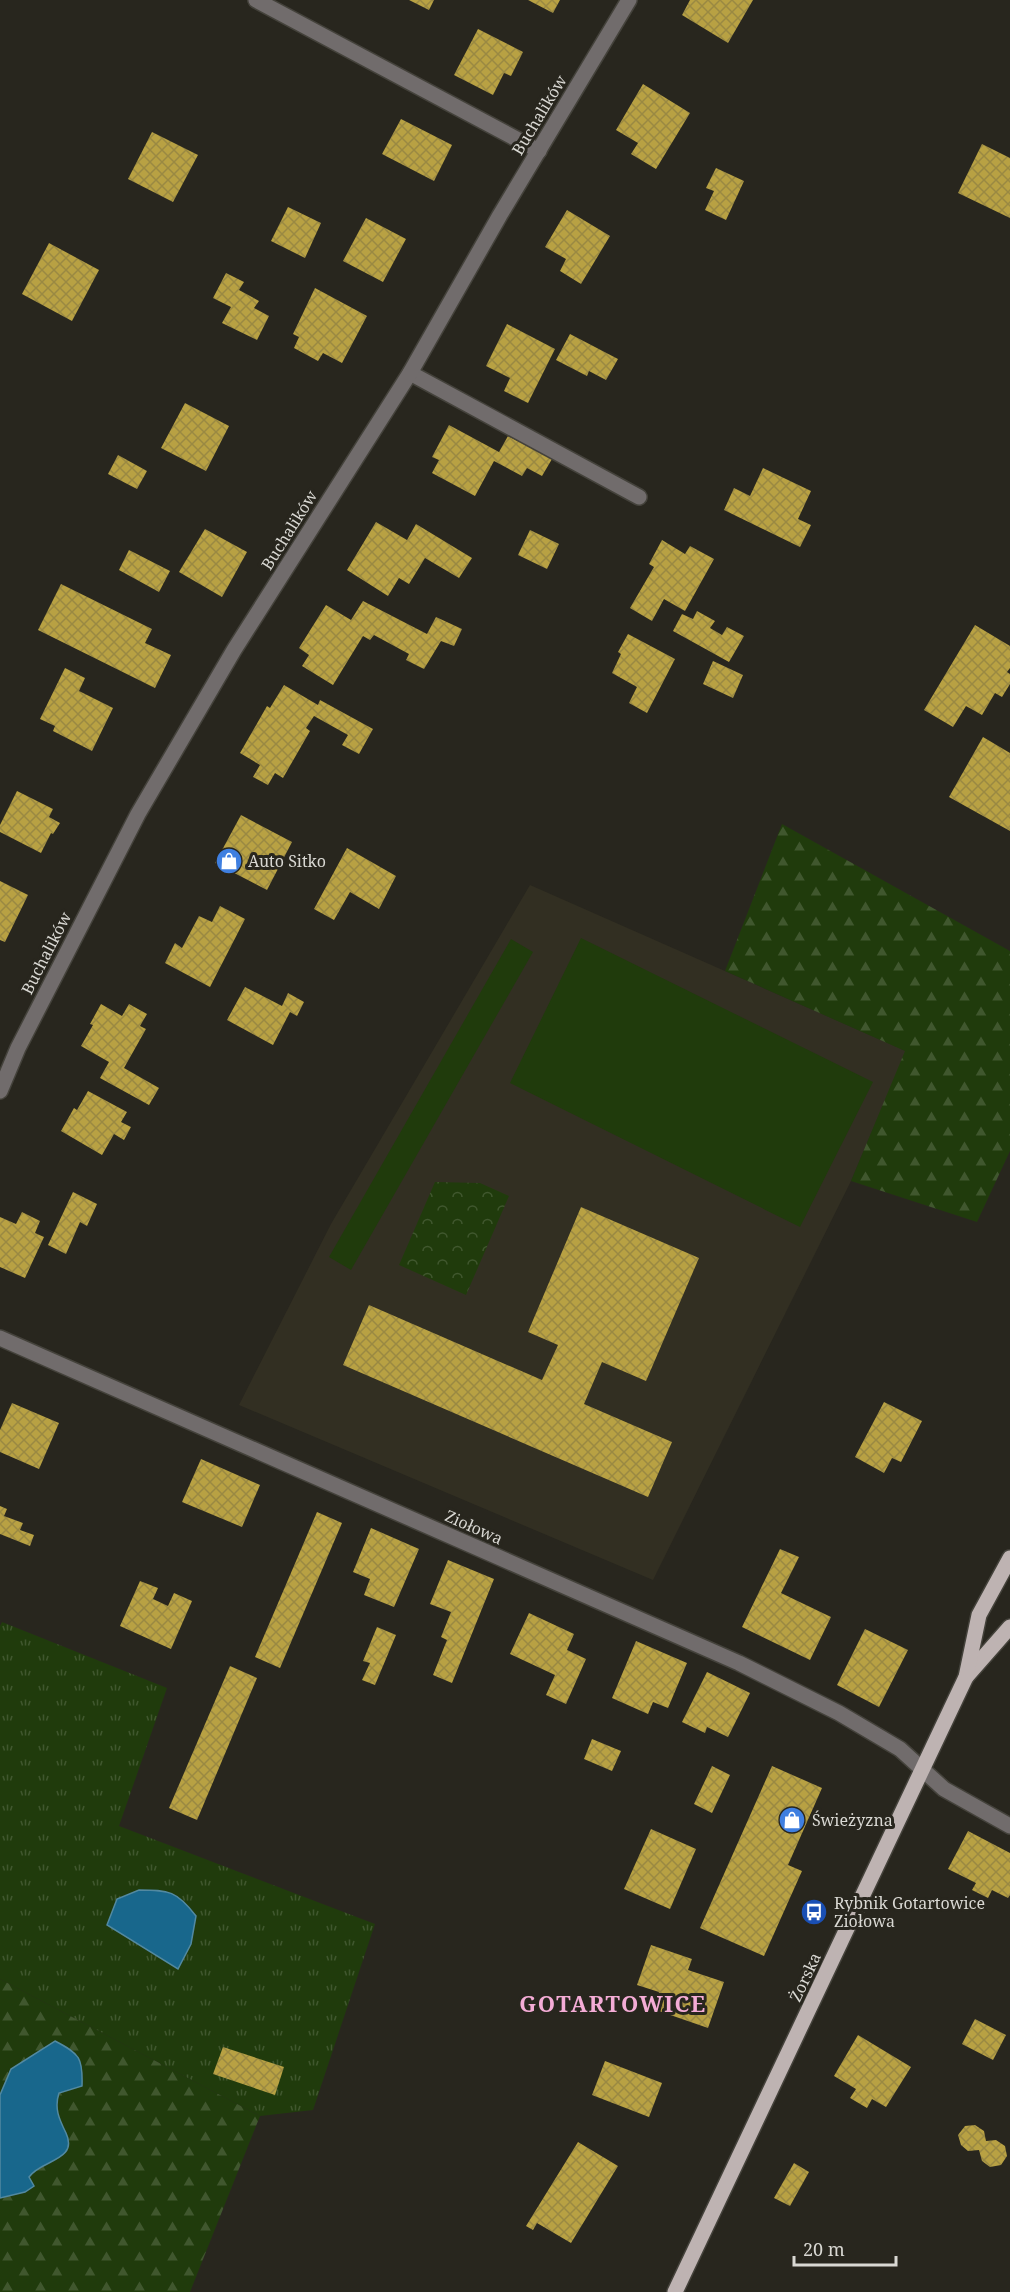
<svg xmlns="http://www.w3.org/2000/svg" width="1010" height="2292" font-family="'Noto Serif',serif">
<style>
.built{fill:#322f22}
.grass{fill:url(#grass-tufts)}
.forest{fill:url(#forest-firs)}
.park{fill:url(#park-crowns)}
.pitch{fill:#203b0c}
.water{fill:#18678c;stroke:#5289a1;stroke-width:1.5}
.building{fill:url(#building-cross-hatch)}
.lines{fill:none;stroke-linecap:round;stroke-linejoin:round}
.minor-casing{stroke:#44423b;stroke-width:18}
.major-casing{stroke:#44423b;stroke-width:18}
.minor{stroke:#716c6c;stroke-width:15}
.major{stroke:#beb3b2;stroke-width:15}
.labels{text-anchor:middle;stroke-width:6;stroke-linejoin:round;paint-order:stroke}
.street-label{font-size:16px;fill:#d9d8d3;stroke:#28261e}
.poi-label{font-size:16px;fill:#d9d8d3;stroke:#28261e;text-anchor:start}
.district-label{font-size:22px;font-weight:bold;letter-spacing:1.5px;fill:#f4acd6;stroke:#28261e}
</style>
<defs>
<pattern id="grass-tufts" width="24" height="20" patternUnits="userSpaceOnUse" patternTransform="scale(1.5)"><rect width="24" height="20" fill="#203b0c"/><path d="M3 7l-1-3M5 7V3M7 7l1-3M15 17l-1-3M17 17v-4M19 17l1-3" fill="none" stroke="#40572e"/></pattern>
<pattern id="forest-firs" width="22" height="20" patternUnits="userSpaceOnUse" patternTransform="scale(1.5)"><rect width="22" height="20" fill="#203b0c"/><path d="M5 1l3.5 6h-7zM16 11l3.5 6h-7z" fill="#40572e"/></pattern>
<pattern id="park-crowns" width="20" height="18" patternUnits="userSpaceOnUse" patternTransform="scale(1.5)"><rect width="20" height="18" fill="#203b0c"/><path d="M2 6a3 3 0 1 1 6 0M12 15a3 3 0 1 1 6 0" fill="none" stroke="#40572e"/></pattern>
<pattern id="building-cross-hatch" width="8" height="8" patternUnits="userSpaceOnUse" patternTransform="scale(1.5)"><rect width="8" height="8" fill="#b8a143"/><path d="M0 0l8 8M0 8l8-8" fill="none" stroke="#9a8942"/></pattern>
</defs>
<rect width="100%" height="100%" fill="#28261e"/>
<path class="built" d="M530,885L906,1051L851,1181L653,1580L239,1405L331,1224Z"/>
<path class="grass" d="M2,1622L167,1688L119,1826L375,1924L313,2110L260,2116L0,1979V1626Z"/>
<g class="forest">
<path d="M782,824L1010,951V1151L977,1222L851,1181L905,1051L725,971Z"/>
<path d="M0,1979L260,2116L190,2292H0Z"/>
</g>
<path class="park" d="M435,1182L480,1183L509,1196L466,1295L399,1265Z"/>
<g class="pitch">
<path d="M581,938L873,1082L800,1227L510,1083Z"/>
<path d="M511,939L533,952L351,1270L329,1257Z"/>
</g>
<g class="water">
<path d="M139,1890C169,1890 177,1891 196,1916L191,1944L178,1969L107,1925L117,1899Z"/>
<path d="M55,2041C80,2054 83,2058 82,2086L59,2093C54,2108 59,2119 66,2133C79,2161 40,2160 29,2177L34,2186L25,2192L0,2198V2095L11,2069Z"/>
</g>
<g class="building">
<path d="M409,0H434L429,10Z"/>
<path d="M528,0H560L553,13Z"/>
<path d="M690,0H753L728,43L682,15Z"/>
<path d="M478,29L523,52L511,76L504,73L493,95L454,75Z"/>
<path d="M643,84L690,113L656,169L631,154L638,143L616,130Z"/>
<path d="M401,119L452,145L434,181L382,154Z"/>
<path d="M152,132L198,155L173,202L128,179Z"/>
<path d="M982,144L1010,158V218L958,193Z"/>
<path d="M716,168L744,181L726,220L705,210L714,191L706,188Z"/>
<path d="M288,207L321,223L305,258L271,241Z"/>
<path d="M567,210L610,236L581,284L560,271L566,259L545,247Z"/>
<path d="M366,218L406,239L383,282L343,261Z"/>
<path d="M49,243L99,270L72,321L22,294Z"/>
<path d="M226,273L244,282L239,290L259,301L254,308L269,316L257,340L222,323L231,307L213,298Z"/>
<path d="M315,288L367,316L342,363L323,353L318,361L294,348L299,337L293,334Z"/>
<path d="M507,324L555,349L528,403L504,391L510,378L486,366Z"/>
<path d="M570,334L618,359L606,380L589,371L587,376L556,360Z"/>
<path d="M185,403L229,426L206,471L161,448Z"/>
<path d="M449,425L499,452L508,436L552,459L542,476L527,468L522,476L494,461L475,496L432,473L439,460L432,457Z"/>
<path d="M118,455L147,471L137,489L108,474Z"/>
<path d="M763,468L811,491L798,519L811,525L800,547L724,510L734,488L750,496Z"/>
<path d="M376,522L407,540L416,524L472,558L459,578L425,558L409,584L399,578L388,596L347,570Z"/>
<path d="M205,529L247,552L222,597L179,572Z"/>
<path d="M530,530L559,544L547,569L518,555Z"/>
<path d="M662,540L685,554L690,546L714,559L685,611L664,599L652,621L630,608L654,567L649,564Z"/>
<path d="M129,550L170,571L159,592L119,570Z"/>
<path d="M61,584L152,629L145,643L171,655L155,688L38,630Z"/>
<path d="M363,601L427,634L436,617L462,629L454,646L441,641L424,669L406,660L409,654L374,635L370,640L363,636L333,685L302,666L309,655L299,648L326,605L351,620Z"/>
<path d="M697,611L715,621L710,628L722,635L727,627L744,636L729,662L673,631L682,614L693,619Z"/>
<path d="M975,625L1010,646V668L1007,672L1010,674V684L1002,697L995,693L982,715L966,706L953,727L924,710Z"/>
<path d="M628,634L675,659L647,713L629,703L637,687L612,673L621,654L618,652Z"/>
<path d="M713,661L743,675L733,698L703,684Z"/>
<path d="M65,668L85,678L79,691L113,708L92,751L53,731L55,726L40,719Z"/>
<path d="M284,685L318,705L320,700L373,729L359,754L342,745L348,735L314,716L306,728L310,731L283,778L275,773L268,785L253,777L260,765L240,753L267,706L270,708Z"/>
<path d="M983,737L1010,753V831L949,797Z"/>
<path d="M17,791L53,809L49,817L60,823L53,834L51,833L41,853L0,832V825Z"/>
<path d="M241,815L292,842L267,890L215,863Z"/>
<path d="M347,848L396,876L379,909L350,892L334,920L314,909Z"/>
<path d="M0,881L28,895L5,942L0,940Z"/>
<path d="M220,906L245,919L210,987L165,963L175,943L182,948L199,916L212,922Z"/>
<path d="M245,987L282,1006L288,993L304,1002L297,1016L290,1012L273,1045L227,1020Z"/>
<path d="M101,1004L122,1016L129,1004L147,1014L140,1026L146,1029L124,1068L159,1088L149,1105L100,1078L109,1062L81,1046L93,1025L90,1024Z"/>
<path d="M88,1091L127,1112L121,1122L131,1127L124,1140L114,1134L102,1155L61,1131L74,1108L77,1110Z"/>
<path d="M73,1192L97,1204L87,1226L80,1222L66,1254L48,1245Z"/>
<path d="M581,1207L699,1258L646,1381L602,1362L584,1404L672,1442L648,1497L343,1365L369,1305L542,1380L558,1345L528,1332Z"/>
<path d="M22,1212L40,1221L35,1233L44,1237L25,1278L0,1267V1217L16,1224Z"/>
<path d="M884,1402L922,1421L901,1462L892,1458L884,1473L855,1457Z"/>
<path d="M12,1403L59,1423L39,1469L0,1452V1430Z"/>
<path d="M201,1459L260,1485L242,1527L182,1502Z"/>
<path d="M0,1506L7,1509L4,1516L23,1523L20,1530L34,1535L30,1546L0,1534Z"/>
<path d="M317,1512L342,1523L280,1668L255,1657Z"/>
<path d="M371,1528L419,1549L394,1607L364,1595L370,1579L353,1572Z"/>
<path d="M780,1549L799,1557L781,1593L831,1617L810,1660L742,1627Z"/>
<path d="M448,1560L494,1579L452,1683L433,1675L447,1640L441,1637L451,1612L430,1604Z"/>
<path d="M140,1581L158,1588L153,1599L168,1606L174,1593L192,1601L171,1649L120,1626Z"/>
<path d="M529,1613L574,1634L567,1650L586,1659L566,1704L546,1695L555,1675L510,1654Z"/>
<path d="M377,1627L396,1635L375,1685L362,1680L370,1663L363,1661Z"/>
<path d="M865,1629L908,1650L879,1707L837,1685Z"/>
<path d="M636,1641L687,1663L668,1708L653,1702L648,1714L612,1698Z"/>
<path d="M230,1666L257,1678L197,1820L169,1808Z"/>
<path d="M707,1672L750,1693L728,1737L707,1727L705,1733L682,1722Z"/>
<path d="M592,1739L621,1751L612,1771L584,1759Z"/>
<path d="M712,1766L730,1775L712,1813L694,1804Z"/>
<path d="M772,1766L822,1788L788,1865L802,1871L764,1956L700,1928Z"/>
<path d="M651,1829L696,1849L670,1909L624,1889Z"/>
<path d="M968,1831L1010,1853V1895L1008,1898L992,1890L988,1898L972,1890L976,1883L948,1869Z"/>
<path d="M651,1945L692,1959L688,1970L724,1982L708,2028L653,2009L659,1992L637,1985Z"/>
<path d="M975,2019L1006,2035L993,2060L962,2044Z"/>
<path d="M858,2035L911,2067L886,2107L872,2099L867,2108L850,2098L856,2089L834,2076Z"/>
<path d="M223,2047L284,2067L275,2095L213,2074Z"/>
<path d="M605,2061L662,2083L649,2117L592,2095Z"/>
<path d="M975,2125L984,2131L986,2141L996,2140L1005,2146L1007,2156L1001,2165L990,2167L982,2161L979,2150L968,2151L961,2145L958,2135L965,2126Z"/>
<path d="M578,2142L618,2166L571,2243L537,2223L533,2230L526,2226Z"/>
<path d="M794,2163L809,2172L790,2206L774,2198Z"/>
</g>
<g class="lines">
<defs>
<g id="minor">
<path d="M256,0L539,151"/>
<path d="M410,373L639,497"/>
<path d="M0,1091L18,1048L138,814L234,650L410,373L500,215L629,0"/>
<path d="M0,1338L739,1663L839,1713L900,1749L944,1789L1010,1826"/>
</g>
<g id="major">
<path d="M966,1677L1010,1627"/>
<path d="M675,2292L966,1677L979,1615L1010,1558"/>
</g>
</defs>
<use href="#minor" class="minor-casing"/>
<use href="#major" class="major-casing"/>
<use href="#minor" class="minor"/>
<use href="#major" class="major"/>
</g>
<defs>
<symbol id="shop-disc" viewBox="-11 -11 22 22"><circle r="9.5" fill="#3f7fe0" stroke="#28261e"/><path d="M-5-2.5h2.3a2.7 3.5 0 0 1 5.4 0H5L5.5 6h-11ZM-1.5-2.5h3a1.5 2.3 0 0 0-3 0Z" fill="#fff"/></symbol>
<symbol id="bus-disc" viewBox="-11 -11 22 22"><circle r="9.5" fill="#1a4fb4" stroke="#28261e"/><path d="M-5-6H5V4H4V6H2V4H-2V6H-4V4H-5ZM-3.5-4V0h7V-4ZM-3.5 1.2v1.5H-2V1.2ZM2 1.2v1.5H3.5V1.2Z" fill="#fff"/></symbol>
</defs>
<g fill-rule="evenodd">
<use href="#shop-disc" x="214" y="846" width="30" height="30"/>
<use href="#shop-disc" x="777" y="1805" width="30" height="30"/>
<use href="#bus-disc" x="799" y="1897" width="30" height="30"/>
</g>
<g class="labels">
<g class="street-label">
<text transform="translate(539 115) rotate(-59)" y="6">Buchalików</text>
<text transform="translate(289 530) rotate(-58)" y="6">Buchalików</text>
<text transform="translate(46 953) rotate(-63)" y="6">Buchalików</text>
<text transform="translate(474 1527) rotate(24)" y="6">Ziołowa</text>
<text transform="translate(805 1977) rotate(-65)" y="6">Żorska</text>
</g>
<g class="poi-label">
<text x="248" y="867">Auto Sitko</text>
<text x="812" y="1826">Świeżyzna</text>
<text x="834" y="1909">Rybnik Gotartowice<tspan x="834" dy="18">Ziołowa</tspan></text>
</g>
<g class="district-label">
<text x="613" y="2012">GOTARTOWICE</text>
</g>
</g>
<path d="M794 2256v9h102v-9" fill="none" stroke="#d9d8d3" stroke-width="3"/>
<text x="803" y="2256" font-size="18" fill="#d9d8d3" stroke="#28261e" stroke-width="4.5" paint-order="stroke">20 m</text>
</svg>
